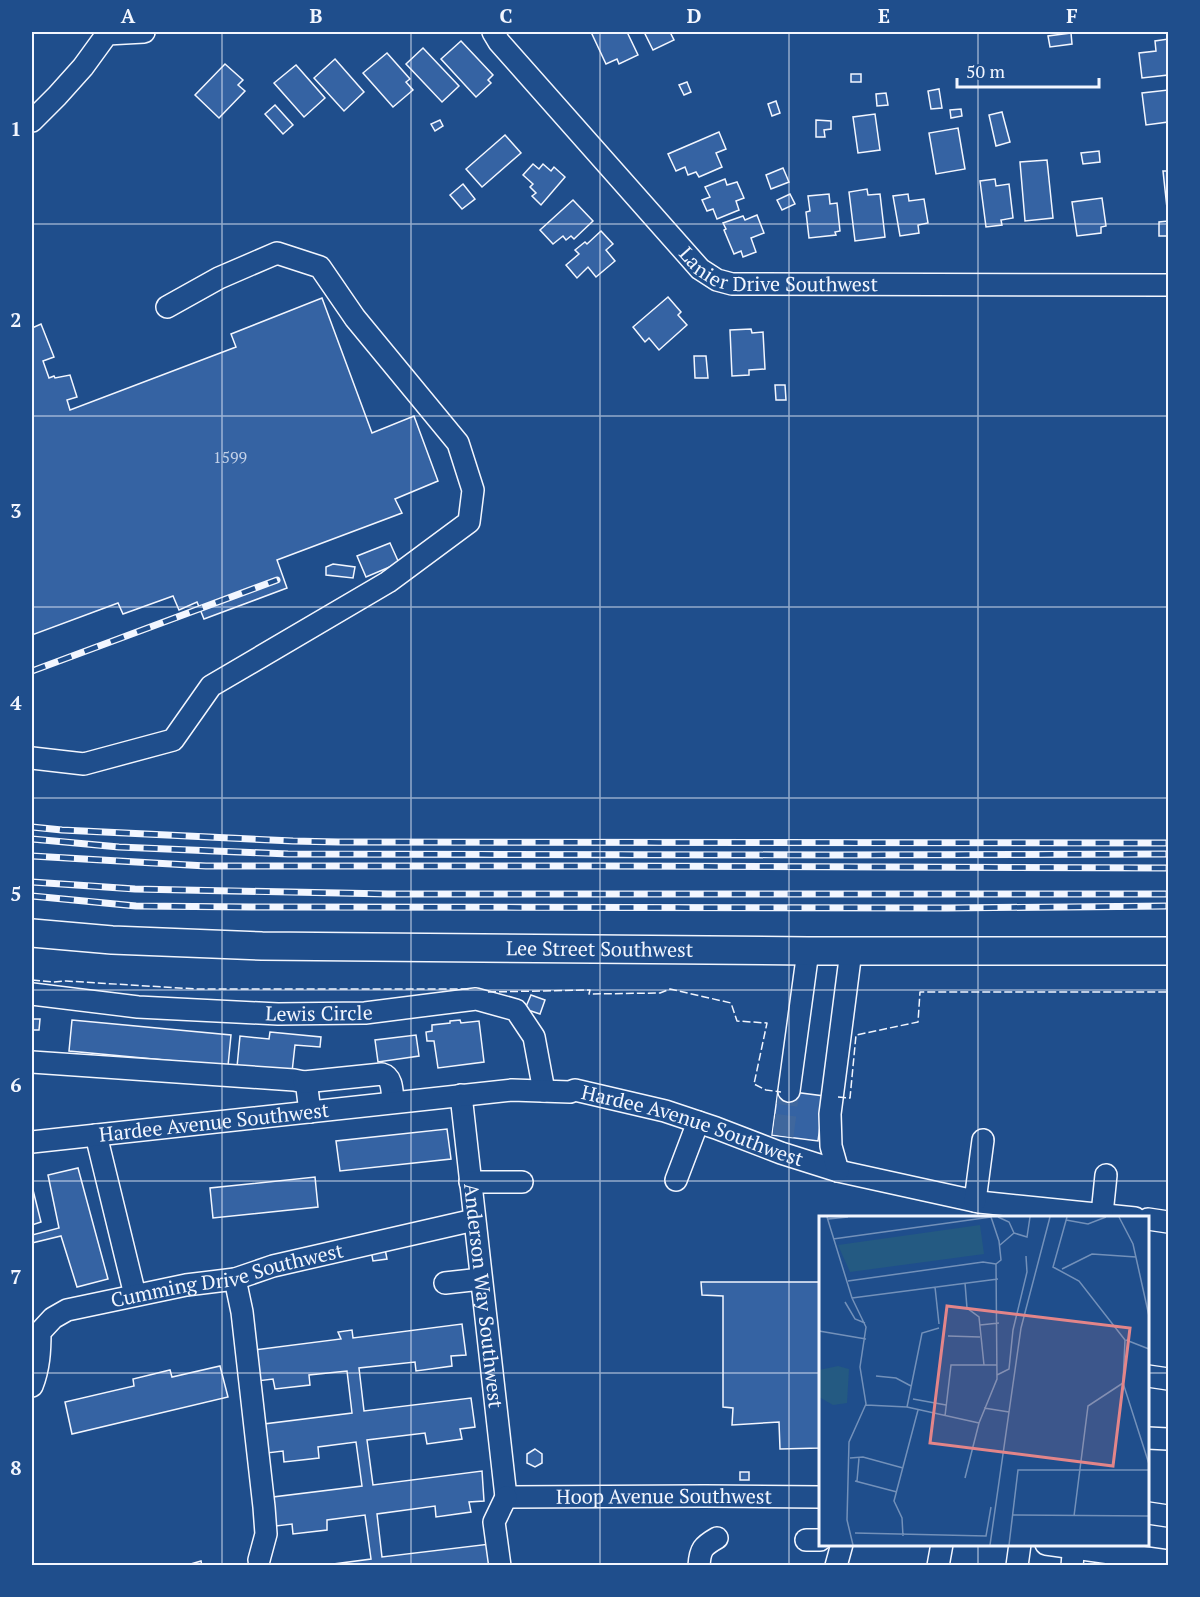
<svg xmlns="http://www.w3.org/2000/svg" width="1200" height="1597" font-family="'PT Serif',serif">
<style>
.building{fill:#3563a3;stroke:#f2f6ff;stroke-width:1.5}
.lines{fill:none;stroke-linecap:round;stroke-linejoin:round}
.minor-tunnel{stroke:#3f679d;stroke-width:21;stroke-dasharray:21 10;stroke-linecap:butt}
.minor-casing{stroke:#f2f6ff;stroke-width:24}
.major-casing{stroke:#f2f6ff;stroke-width:30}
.minor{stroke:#1f4e8c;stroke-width:21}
.major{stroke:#1f4e8c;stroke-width:27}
.rail-casing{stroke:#f2f6ff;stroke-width:7}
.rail{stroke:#1f4e8c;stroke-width:4.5;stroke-dasharray:14;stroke-linecap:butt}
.fence{stroke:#f2f6ff;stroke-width:1.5;stroke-dasharray:8 3;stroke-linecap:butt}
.grid{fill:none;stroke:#f2f6ff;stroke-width:1.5;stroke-opacity:0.55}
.labels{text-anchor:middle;stroke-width:4.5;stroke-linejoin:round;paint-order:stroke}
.number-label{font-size:16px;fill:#c3d1e8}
.street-label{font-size:20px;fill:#f2f6ff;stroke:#1f4e8c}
.inset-road{fill:none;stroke:#7391ba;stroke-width:1.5}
.view{fill:#e38589;fill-opacity:0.15;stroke:#e38589;stroke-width:3}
.inset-edge{fill:none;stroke:#f2f6ff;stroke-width:3}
.neatline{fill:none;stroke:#f2f6ff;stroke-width:2}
.grid-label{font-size:20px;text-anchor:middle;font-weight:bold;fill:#f2f6ff}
</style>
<rect width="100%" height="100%" fill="#1f4e8c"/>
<g class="building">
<path d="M591,32H627L638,55L619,64L617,59L606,64Z"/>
<path d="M640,32H670L674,40L653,50L644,32L641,33Z"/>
<path d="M1071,33L1072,44L1050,47L1048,36Z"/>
<path d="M1168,39V75L1142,78L1139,53L1156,51L1155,41Z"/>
<path d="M461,41L493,75L488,80L491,83L476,97L441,59Z"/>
<path d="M423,48L459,86L442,102L406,64Z"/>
<path d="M387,53L410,79L406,82L413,90L393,107L363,73Z"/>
<path d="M335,59L364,92L344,111L314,78Z"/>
<path d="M225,64L243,80L238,85L245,91L219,118L195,95Z"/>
<path d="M296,65L325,98L304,117L274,83Z"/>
<rect x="851" y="74" width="10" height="8"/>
<path d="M687,82L691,92L684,95L679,85Z"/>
<path d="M939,89L942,108L931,109L928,91Z"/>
<path d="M1168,90V122L1146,125L1142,93Z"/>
<path d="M886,93L888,105L877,106L876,94Z"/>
<path d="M776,101L780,113L772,116L768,104Z"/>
<path d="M275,105L293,125L283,134L265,114Z"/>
<path d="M961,109L962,116L951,118L950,110Z"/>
<path d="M1002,112L1010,142L996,146L989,115Z"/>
<path d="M875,114L880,150L858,153L853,117Z"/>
<path d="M440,120L443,126L435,131L431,124Z"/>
<path d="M816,120L831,121V129L824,130L825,137H816Z"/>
<path d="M958,128L965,169L936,174L929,133Z"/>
<path d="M719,132L726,149L716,153L722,167L699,177L696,172L688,175L685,167L676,171L668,154Z"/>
<path d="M505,135L521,153L482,187L466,169Z"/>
<path d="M1099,151L1100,162L1083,164L1081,153Z"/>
<path d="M1047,160L1053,218L1025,221L1020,162Z"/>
<path d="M533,164L539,169L543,164L551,171L554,167L565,177L541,205L532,196L536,193L530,187L533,184L523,175Z"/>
<path d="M783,168L789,182L771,189L766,175Z"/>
<path d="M1163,171H1168V208H1167Z"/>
<path d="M725,179L727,185L737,182L744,198L736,201L739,210L717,219L713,209L707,211L702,200L710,197L705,187Z"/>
<path d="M995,179L996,186L1009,184L1013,218L1001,220L1002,225L986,227L980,181Z"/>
<path d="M463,184L475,199L462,209L450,195Z"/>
<path d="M867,189L868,195L880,194L885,237L855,241L849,192Z"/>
<path d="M790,194L795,204L782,210L777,200Z"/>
<path d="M829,194L830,204L837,203L840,231L835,232L836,235L809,238L806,212L810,211L808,196Z"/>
<path d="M908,194L909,201L924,199L928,223L918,225L919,233L900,236L893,196Z"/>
<path d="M1102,198L1106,226L1101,227V233L1077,236L1072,202Z"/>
<path d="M573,200L593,221L574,239L571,236L566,240L563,236L553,244L540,230Z"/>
<path d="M757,215L764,233L751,238L756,252L743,257L741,251L734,254L724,230L726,229L723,223L743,216L745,220Z"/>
<path d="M1168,221V236H1159V222Z"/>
<path d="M601,231L613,244L606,250L615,261L596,277L588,267L577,278L566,265L579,254L575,250L585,242L587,244Z"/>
<path d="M668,297L681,312L678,315L687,325L659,350L649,338L645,342L633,327Z"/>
<path d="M322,298L372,433L414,416L438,481L395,499L402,513L277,560L287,588L204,619L197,602L179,610L173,596L123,614L118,603L32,635V328L41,324L54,357L43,361L49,378L54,376L55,378L70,375L77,397L67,400L70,410L236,347L231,334Z"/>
<path d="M751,329L752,333L763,332L765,369L749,370V375L732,376L730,330Z"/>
<path d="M694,356H706L708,378H695Z"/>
<path d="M775,385H785L786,400H776Z"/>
<path d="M390,543L399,563L366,577L357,556Z"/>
<path d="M333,564L355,567L353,578L326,575V567Z"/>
<path d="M531,995L545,1000L540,1014L525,1009Z"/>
<path d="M32,1019H40L39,1030H32Z"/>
<path d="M72,1020L231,1035L228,1066L69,1051Z"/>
<path d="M460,1020L461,1023L479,1021L484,1062L438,1068L434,1041H427L426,1032L432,1031V1025L450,1023V1021Z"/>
<path d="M270,1032L321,1037L320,1047L295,1045L292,1072L237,1067L240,1036L269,1039Z"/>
<path d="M416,1035L419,1056L378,1062L375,1040Z"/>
<path d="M778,1090L824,1096L818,1141L772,1135Z"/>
<path d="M447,1129L451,1159L340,1171L336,1141Z"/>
<path d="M78,1168L108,1279L77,1287L61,1236L32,1243V1235L59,1228L48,1175Z"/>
<path d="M315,1177L318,1207L213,1218L210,1188Z"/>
<path d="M32,1186L41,1222L32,1225Z"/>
<path d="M385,1249L387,1259L373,1261L371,1251Z"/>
<path d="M701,1282H820V1448L780,1449L779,1422L732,1425L733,1408L723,1407V1296L702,1295Z"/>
<path d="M462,1324L466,1355L451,1356L452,1366L416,1371L415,1362L359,1368L364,1411L471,1398L475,1427L460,1429L462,1439L427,1444L425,1433L367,1440L373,1485L482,1471L484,1501L469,1502L471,1512L436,1517L435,1506L377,1514L382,1557L490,1544L493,1566H318L371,1559L365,1515L327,1520V1530L293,1534L292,1524L276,1526L273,1497L362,1486L356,1442L318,1447L319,1458L284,1462L283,1451L267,1453L264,1424L352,1413L347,1371L309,1375L310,1385L275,1389L273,1379L257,1381L254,1350L341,1339L338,1332L352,1330L353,1338Z"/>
<path d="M220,1366L228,1397L72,1434L65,1402L134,1386L133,1379L170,1370L172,1377Z"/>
<path d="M535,1449L542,1454V1463L535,1467L527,1463V1454Z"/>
<rect x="740" y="1472" width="9" height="8"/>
<path d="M201,1561L202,1566H184Z"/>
</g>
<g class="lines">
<path class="minor-tunnel" d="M783,1136L789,1091"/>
<defs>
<g id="minor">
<path id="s1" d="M493,32L499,42L700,269L717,280L732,284L1168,285"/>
<path d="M32,121L57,96L83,67L107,34L144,32"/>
<path d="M32,758L84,764L173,740L211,686L388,582L469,522L473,490L458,443L355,318L320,267L277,253L219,278L167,307"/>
<path id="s2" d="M32,994L138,1007L278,1014L365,1013L476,999L516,1010L534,1037L544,1091"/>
<path d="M32,1062L294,1080L304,1082L307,1088L310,1112"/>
<path d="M304,1082L382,1074C393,1077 392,1092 393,1102"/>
<path d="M789,1091L808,951"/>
<path id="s3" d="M461,1095L506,1497"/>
<path d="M96,1135L135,1295"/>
<path id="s4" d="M32,1142L512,1090L570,1092L575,1090L665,1111L716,1128L781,1153L838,1171L979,1202L1135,1218"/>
<path d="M838,1171L831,1146L830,1114L851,951"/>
<path d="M676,1180L698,1122"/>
<path d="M470,1182H522"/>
<path d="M975,1201L983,1140"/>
<path d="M1102,1214L1106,1175"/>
<path d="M1148,1219L1168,1222"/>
<path d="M235,1279L242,1312L264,1507L266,1534L259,1560"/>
<path d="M445,1283L481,1279"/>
<path d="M1148,1376L1168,1379"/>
<path id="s5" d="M32,1386C39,1368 40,1351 40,1332L53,1318L67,1310L186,1285L235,1279L273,1266L474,1220"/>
<path d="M1148,1438L1168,1439"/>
<path id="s6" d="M506,1497L705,1496L820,1497"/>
<path d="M1148,1513L1168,1516"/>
<path d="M806,1540H820"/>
<path d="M1046,1544L1168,1561"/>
<path d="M500,1566L494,1522L506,1497"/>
<path d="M699,1566C700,1549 703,1546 717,1538"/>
<path d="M836,1566L842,1544"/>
<path d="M938,1566L942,1544"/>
<path d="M1017,1566L1020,1544"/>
<path d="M1072,1566L1074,1544"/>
</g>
<g id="major">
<path id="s7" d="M32,933L112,940L262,946L808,951H1168"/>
</g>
</defs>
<use href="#minor" class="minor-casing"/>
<use href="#major" class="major-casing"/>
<use href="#minor" class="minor"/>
<use href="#major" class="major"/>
<defs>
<g id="rail">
<path d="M32,671L277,580"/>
<path d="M32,827L62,830L293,841L338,842L1168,843"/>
<path d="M32,839L119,847L288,854L831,855L1168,854"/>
<path d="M32,856L206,866H599L1168,868"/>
<path d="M32,882L135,889L388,894H1168"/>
<path d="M32,896L136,906L252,907L947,908L1168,906"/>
</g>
</defs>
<use href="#rail" class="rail-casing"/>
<use href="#rail" class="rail"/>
<g class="fence">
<path d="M32,980L53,982L66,981L196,989H470"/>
<path d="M488,992L590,990L589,994L660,993L670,989L731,1003L737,1021L767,1023L754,1084L766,1090L781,1092"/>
<path d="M838,1097L850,1098L856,1035L918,1022L920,992H1168"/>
</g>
</g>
<path class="grid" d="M222,32V1566M411,32V1566M600,32V1566M789,32V1566M978,32V1218M32,224H1168M32,416H1168M32,607H1168M32,798H1168M32,990H1168M32,1181H1168M32,1373H820M1148,1373H1168M978,1544V1566"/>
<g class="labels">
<g class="number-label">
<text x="230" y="463">1599</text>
</g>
<g class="street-label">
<text dy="7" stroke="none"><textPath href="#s1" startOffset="393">Lanier Drive Southwest</textPath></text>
<text dy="7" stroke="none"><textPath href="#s7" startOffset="568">Lee Street Southwest</textPath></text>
<text dy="7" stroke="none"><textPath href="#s2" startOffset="288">Lewis Circle</textPath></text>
<text dy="7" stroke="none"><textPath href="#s4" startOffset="183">Hardee Avenue Southwest</textPath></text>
<text dy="7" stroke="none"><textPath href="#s4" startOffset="669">Hardee Avenue Southwest</textPath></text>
<text dy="7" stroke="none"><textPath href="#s5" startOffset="254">Cumming Drive Southwest</textPath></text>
<text dy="7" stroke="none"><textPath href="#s3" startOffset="202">Anderson Way Southwest</textPath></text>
<text dy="7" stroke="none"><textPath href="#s6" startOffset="158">Hoop Avenue Southwest</textPath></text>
</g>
</g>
<g transform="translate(819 1216)">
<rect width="330" height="330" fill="#1f4e8c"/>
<path d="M161,9L165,38L31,56L19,29ZM19,150L30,153L28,187L14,189L0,181V154Z" fill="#245a82"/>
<path class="inset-road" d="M8,1L33,82L47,111L41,151L47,188L30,226L28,304L34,329M172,1L180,25L182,44L177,48M179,1L190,6L195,17M248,1L234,51L260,65L306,124L304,167L330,248M300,1L314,28L330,100M9,3L29,1M247,4L269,8L287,1M195,17L208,21L211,1M14,23L172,1M181,29L195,17M243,53L273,38L317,41M29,65L164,46L177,48M146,67L148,92L160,101L165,149M116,71L120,108M33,82L179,63M26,86L36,103L46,107M161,109L180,107M0,115L47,123M129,120L161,121M307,124L330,133M178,159L190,153L194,114L208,56L207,40M57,160L77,162L92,170M94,183L127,189M47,189L88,191L160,207M88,191L103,117L120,112M165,192L190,196M126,200L132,149H178M31,242L44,241L84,252M146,262L160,207L178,163L177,48M36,265L78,276M38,265L40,242M194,299L330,300M255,300L269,190L304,167M36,317L167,320L172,291M84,320L83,302L75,285L99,194M171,329L202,112L231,1M190,329L199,254H330"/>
<path class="view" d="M128,90L311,112L294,250L111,227Z"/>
<rect width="330" height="330" class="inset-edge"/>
</g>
<rect width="1200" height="1597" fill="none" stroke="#1f4e8c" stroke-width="66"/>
<path d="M957 78v9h142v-9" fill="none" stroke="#f2f6ff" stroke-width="3"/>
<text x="966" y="78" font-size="18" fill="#f2f6ff" stroke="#1f4e8c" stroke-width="4.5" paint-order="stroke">50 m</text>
<rect x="33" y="33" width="1134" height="1531" class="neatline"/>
<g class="grid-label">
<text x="128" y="23">A</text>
<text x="316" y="23">B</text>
<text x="506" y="23">C</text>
<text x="694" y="23">D</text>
<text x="884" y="23">E</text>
<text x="1072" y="23">F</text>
<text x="16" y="136">1</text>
<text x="16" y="327">2</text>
<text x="16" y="518">3</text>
<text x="16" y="710">4</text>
<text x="16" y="901">5</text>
<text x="16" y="1092">6</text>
<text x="16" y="1284">7</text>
<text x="16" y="1475">8</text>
</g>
</svg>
